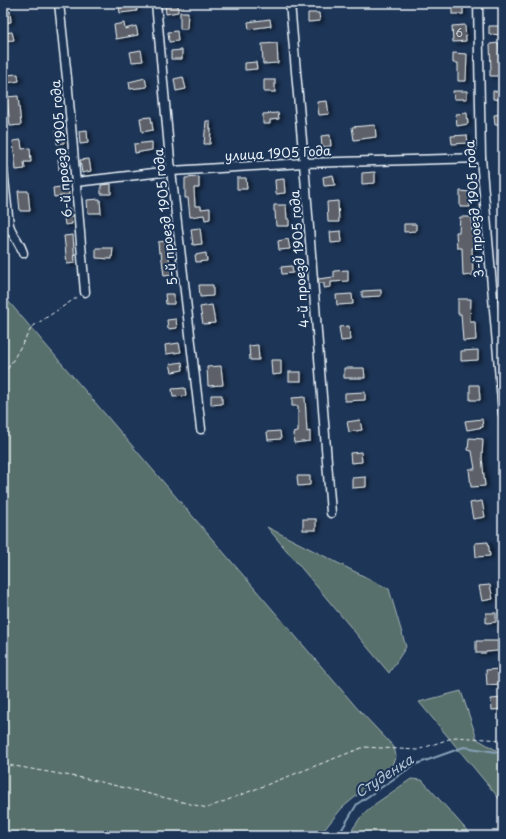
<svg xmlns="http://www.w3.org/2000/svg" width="506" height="839" font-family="'Playpen Sans',sans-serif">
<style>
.green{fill:#59706c;stroke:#a0b0b2}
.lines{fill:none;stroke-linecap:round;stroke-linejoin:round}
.stream{stroke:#87a1b8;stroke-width:2}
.building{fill:#5d6168;stroke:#e8f1f8;filter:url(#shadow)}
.street-casing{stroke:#e8f1f8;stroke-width:11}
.path{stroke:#e8f1f8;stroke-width:1;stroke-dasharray:4 3;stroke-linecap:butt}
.street{stroke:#1d3557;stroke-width:8}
.labels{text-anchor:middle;stroke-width:4;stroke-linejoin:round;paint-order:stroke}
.number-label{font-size:11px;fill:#c5cdd4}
.street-label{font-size:13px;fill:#e8f1f8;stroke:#1d3557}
.water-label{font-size:14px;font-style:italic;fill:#afc2d3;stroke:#1d3557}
</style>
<defs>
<filter id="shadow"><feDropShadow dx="3" dy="1.5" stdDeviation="2" flood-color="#0009"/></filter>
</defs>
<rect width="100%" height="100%" fill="#1d3557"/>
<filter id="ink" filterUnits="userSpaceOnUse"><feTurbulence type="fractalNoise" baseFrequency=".025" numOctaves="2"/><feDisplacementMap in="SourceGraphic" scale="8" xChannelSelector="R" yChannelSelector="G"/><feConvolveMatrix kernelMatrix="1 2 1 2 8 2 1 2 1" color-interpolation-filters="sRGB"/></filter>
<g filter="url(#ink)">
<g class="green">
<path d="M3,295L357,708L394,747L396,756L391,767L342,808L319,836H3Z"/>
<path d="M267,527L389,589L406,647L389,673Z"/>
<path d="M461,691L477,739L503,754V803L419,702Z"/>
<path d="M411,779L422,780L472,836H348L360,818L375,804Z"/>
</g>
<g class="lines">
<path class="stream" d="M338,836L357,804L414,765L464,747L503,753"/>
</g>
<g class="building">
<path d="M136,3L137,11L120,13L119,6Z"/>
<path d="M178,4V12L166,14L165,5Z"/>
<rect x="452" y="6" width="11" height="8"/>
<path d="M10,11L11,22L3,23V12Z"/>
<path d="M180,12H188L187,29H180Z"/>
<path d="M308,13H319L320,21L308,22Z"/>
<path d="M270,19L271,26L249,29L248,22Z"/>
<path d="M124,23L125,29L136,26L138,35L116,39L114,25Z"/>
<path d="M465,25L466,41L453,42L452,26Z"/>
<path d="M489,26H503V35L489,34Z"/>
<path d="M177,31L178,41L169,42L168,32Z"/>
<path d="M12,32L14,40L3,41V33Z"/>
<path d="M277,43L278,63L263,64L262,44Z"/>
<path d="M499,43L501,70H503V76H490V70H491L490,44Z"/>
<path d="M141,50L143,61L132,62L130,52Z"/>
<path d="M182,50V59H171V51Z"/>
<path d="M453,53L467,54L466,81H458V63H453Z"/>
<path d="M256,62L257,69L245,70V63Z"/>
<path d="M18,74L19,81L7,83L6,75Z"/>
<path d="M183,77L186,89L176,91L174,79Z"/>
<path d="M145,78L147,87L130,89L129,82Z"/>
<rect x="264" y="80" width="11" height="12"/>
<path d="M453,91H467V99H454Z"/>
<path d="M493,91L503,92V100L493,99Z"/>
<path d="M18,96L21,125L10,126L7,97Z"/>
<path d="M327,101L329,114L319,115L317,102Z"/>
<path d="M278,113L279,119L270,120V124H263V114Z"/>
<path d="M467,113L468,124L457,126L456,114Z"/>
<path d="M503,114V124L495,125L494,115Z"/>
<path d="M151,117L153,130L142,132L140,118Z"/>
<path d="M206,121H210V129H211L210,144H204Z"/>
<path d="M375,125L376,137L354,140L352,127Z"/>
<path d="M63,130L64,143L57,144L56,131Z"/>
<path d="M87,130L88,143L80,144L79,131Z"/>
<path d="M330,135L331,146L322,147L321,136Z"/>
<path d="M467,135L468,143L452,144L451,136Z"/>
<path d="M21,140L22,149L30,148L31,162H24L25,169L16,170L13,141Z"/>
<path d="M152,142V150L135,153L134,144Z"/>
<path d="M66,158L67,169L59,170L58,159Z"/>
<path d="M89,159L91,171L82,173L80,160Z"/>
<path d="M375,172V183L362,184V173Z"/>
<path d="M333,175L335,185L324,186L323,177Z"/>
<path d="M199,177V188H194L195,206H201V209L210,208V219L205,220L204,215L190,217L188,198H185V178Z"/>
<path d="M237,178H246L247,189H237Z"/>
<path d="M284,179L285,193L276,194L275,180Z"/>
<path d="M111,184V194H101V185Z"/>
<path d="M68,186L69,195L54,197L53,188Z"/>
<path d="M18,191H28L30,211H20Z"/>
<path d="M460,191L470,192V207H460Z"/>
<path d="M100,199L101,213H88L87,200Z"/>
<path d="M338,201L339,222H328L327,202Z"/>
<path d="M274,205H286L287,219H289V226H276L275,211H274Z"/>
<path d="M70,209L72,224L65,225L63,210Z"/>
<path d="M460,217H472V232H476L477,248H472L473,275L463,276L462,248H457L456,232H459Z"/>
<path d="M404,224H416V231L404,232Z"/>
<path d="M200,228L202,244L193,245L191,229Z"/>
<path d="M341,231L342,242L331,243L330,232Z"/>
<path d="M73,235L75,263L67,264L64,236Z"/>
<path d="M288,239L290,249L279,250L278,241Z"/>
<path d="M166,241L172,275L164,276L161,252L159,253L158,242Z"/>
<path d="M96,248H113L112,259L96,258Z"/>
<path d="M206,253L207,261L196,262L195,255Z"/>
<path d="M292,266L293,273L282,274L281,267Z"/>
<path d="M348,270V281L331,282V287L324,288V283H319L318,279L334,277V271Z"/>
<path d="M199,285H213V296L200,297Z"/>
<path d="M381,290V296L362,297V291Z"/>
<path d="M165,294H174V304H166Z"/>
<path d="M352,294L353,304L337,305L336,295Z"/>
<path d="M458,299H471L470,322H475L476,340L463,341L461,314H458Z"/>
<path d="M212,305L215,323L203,324L200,307Z"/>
<path d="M176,319L177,328L168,329L167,320Z"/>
<path d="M349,326L350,340L341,341L339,327Z"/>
<path d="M179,343L181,352L166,354L165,345Z"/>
<path d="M258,345L259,360H250L249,346Z"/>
<path d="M478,350V360L461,361V351Z"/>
<path d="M271,360H281V374L272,375Z"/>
<path d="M182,362L183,370L172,372L170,364Z"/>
<path d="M221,366L223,385L208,386L207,367Z"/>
<path d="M344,368H364L365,378H344Z"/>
<rect x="289" y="372" width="12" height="9"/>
<path d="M470,385H479L480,400H470Z"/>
<path d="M185,388L186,396L173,397L172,389Z"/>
<path d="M365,392V400L345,401V393Z"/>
<path d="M211,395H222V404L211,405Z"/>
<path d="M305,397L307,432L310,431V441L294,443L293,433L298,432V406H292V398Z"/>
<path d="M482,419L483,427L467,430L465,421Z"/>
<path d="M360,420L362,430L349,432L347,422Z"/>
<path d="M280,431L281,439L268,440L267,432Z"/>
<path d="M469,438L483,439L482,457L485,486L471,487L469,469H475L472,451L468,450Z"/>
<path d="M361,452L362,462L351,463L350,453Z"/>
<path d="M297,476H310V485L298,486Z"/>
<path d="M366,477V487L352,488V478Z"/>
<path d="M482,501L485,517L473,519L470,503Z"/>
<rect x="303" y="519" width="13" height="11"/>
<path d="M488,542L490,556L476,557L475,543Z"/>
<path d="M490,585L493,599L482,601L479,586Z"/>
<path d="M486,613H496V622L486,623Z"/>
<path d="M476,641H498V651L486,652V653H476Z"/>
<path d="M500,669V684L487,685L486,670Z"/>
<path d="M502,698L503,709L492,710L491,699Z"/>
</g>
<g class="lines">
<defs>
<g id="street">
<path d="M59,3L67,78L85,292"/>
<path d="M156,3L171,171L201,429"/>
<path d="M290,3L304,163L331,513"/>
<path d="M478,3L481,158L503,414"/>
<path d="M3,169L9,225C12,235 20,242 23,253"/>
<path d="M76,182L171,171L304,163L481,158"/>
</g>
</defs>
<use href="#street" class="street-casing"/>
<g class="path">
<path d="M3,373L6,372L32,327L79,296"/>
<path d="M3,764L88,779L207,808L364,747L417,750L455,737L503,740"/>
</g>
<use href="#street" class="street"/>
</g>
</g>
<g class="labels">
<g class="number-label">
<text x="459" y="37">6</text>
</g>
<g class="street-label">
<text transform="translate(61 149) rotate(-95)" y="5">6-й проезд 1905 года</text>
<text transform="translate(278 153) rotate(-3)" y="5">улица 1905 Года</text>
<text transform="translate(474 209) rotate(-94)" y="5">3-й проезд 1905 года</text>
<text transform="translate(165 217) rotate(-96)" y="5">5-й проезд 1905 года</text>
<text transform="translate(299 259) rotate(-94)" y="5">4-й проезд 1905 года</text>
</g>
<g class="water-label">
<text transform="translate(384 776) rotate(-33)" y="5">Студенка</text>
</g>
</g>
<rect width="506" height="839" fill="none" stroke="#1d3557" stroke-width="16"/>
<rect x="8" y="8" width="490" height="823" fill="none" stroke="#e8f1f8" stroke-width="1.5" filter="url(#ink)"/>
</svg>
